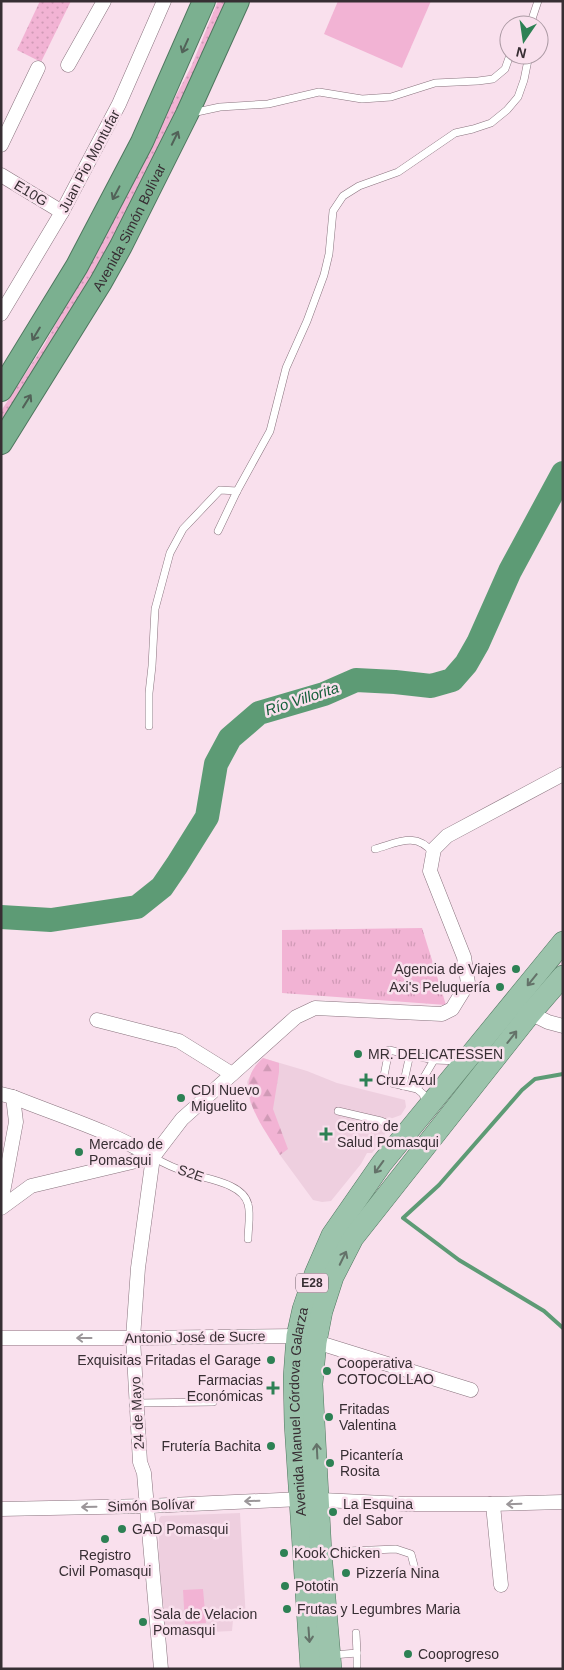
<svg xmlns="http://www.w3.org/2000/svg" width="564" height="1670" font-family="Helvetica,sans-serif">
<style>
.built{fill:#eecfdf}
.grass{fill:url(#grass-dots)}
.forest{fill:url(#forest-firs)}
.park{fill:url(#park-tufts)}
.pitch{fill:#f2b3d4}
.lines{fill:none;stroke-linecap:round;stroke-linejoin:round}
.stream{stroke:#5d9b75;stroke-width:4}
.river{stroke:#5d9b75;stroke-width:24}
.service-casing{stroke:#89737e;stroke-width:8}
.minor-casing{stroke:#89737e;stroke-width:15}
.primary-casing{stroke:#4e765e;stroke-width:22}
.trunk-casing{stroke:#4e765e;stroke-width:24}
.service{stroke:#fff;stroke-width:7}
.minor{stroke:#fff;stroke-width:14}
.primary{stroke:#9cc4ac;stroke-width:21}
.trunk{stroke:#7bb090;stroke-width:22}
.oneway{stroke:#526258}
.oneway2{stroke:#647269}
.oneway3{stroke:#9b9699}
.poi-dot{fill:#2d8154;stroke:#f9e0ed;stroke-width:2}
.labels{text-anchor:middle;stroke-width:5;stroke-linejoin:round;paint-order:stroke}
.shield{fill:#f9e0ed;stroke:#71636b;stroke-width:1}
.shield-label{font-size:12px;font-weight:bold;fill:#372e33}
.street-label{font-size:14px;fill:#372e33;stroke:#f9e0ed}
.poi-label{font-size:14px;fill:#372e33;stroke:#f9e0ed;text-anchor:start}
.water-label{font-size:15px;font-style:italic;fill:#155f3a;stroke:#f9e0ed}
</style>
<defs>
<pattern id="grass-dots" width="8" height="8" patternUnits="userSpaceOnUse" patternTransform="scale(1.25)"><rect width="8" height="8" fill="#f2b3d4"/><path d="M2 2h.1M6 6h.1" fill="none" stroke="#d09ab6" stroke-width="1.8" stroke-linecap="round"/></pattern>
<pattern id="forest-firs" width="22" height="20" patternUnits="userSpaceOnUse" patternTransform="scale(1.25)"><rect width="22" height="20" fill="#f2b3d4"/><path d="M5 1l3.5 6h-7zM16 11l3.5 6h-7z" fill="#d09ab6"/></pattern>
<pattern id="park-tufts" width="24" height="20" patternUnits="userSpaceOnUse" patternTransform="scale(1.25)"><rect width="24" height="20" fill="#f2b3d4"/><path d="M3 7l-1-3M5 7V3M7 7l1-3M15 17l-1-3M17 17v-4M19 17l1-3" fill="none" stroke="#d09ab6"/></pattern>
</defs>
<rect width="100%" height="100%" fill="#f9e0ed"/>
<g class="built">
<path d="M263,1058L307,1071L337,1083L405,1100L406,1107L401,1115L390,1119L383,1139L372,1153H367L361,1164L331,1201L322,1202L313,1200L280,1155L250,1102L247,1082L252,1072Z"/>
<path d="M240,1513L246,1620H233L232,1631L166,1634L159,1560V1519L161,1516Z"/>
</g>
<g class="grass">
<path d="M40,1H71L41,62L17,50Z"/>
<path d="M218,1H225L198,69L117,234L1,427V411L44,345L71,296L191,67Z"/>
</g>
<path class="forest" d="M263,1058L279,1063V1072L273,1109L288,1149L280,1155C263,1126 229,1087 263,1058Z"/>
<path class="park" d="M422,928L446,1005L282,993V930Z"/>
<g class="pitch">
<path d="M338,1H431L402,68L324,34Z"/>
<path d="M203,1589L206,1623L185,1624L183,1590Z"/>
</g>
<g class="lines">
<path class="stream" d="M563,1074L535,1079L522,1090L439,1185L403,1218L459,1260L544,1311L563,1328"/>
<path class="river" d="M1,917L51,920L137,907L162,887L177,865L207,817L216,764L230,738L259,713L324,694L356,680L395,682L431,686L452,680L466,664L478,643L510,571L563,473"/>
<defs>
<g id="service">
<path d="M523,25L532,19"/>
<path d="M532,25V19L538,1"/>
<path d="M192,113L220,107L268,104L319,92L362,99L391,97L435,83L478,81L493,79L505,69L510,55"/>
<path d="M218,531L237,491L270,431L286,368L307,321L324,275L329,254L333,211L343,196L359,186L398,172L455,133L473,129L491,123L507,110L518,97L524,80L529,55"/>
<path d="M149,726V693L152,666L155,609L170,553L183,529L220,490L237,491"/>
<path d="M375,849C397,843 416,831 433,853"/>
<path d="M403,1086L410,1054"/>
<path d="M417,1089L434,1060"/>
<path d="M426,1104L423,1094L417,1089L383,1081L389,1050L434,1060L460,1061"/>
<path d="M338,1111L381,1121L405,1131"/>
<path d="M153,1157C165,1164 176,1169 189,1173C206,1179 243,1183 248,1204C251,1215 248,1228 248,1239"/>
<path d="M137,1403L213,1402"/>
<path d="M324,1552L396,1549L411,1554L415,1569"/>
<path d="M357,1653V1666"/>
<path d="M333,1655L357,1653L356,1633"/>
</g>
<g id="minor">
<path d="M68,65L104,1"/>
<path d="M1,145L38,68"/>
<path d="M1,175L62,212"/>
<path d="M1,314L62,212L119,104L164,1"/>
<path d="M524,1010L548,1022L563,1026"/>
<path d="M97,1020L179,1041L232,1074"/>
<path d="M1,1094L13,1097C60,1116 110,1131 153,1157"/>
<path d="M153,1157L138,1268L133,1338L140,1462L144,1473L161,1669"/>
<path d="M1,1203L16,1122L13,1097"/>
<path d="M1,1208L31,1186L153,1157L182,1119L296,1017L315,1008L442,1014L452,1009L468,983L464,957L430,871L434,849L447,836L563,774"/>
<path d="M1,1338H133L297,1336L471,1390"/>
<path d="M490,1504L493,1505L501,1585"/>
<path d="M1,1509L148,1506L301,1499L405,1504H490L563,1502"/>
</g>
<g id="primary">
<path id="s1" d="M311,1669L295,1424L294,1377L297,1336L303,1309L315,1274L332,1235L382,1163L563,942"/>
<path d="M331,1669L321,1552L312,1384L316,1342L322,1311L333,1277L353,1238L530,1014L563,976"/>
</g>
<g id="trunk">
<path d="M1,390L77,266L142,142L204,1"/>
<path id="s2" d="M1,443L101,282L121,246L187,114L238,1"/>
</g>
</defs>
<use href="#service" class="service-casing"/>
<use href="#minor" class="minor-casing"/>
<use href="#primary" class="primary-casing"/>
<use href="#trunk" class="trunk-casing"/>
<use href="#service" class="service"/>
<use href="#minor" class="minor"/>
<use href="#primary" class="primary"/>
<use href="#trunk" class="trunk"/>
</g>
<defs><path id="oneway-shaft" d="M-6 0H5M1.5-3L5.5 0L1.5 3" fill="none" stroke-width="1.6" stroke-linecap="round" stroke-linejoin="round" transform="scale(1.25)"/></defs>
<g class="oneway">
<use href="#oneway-shaft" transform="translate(185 46) rotate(114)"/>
<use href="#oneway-shaft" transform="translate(175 138) rotate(-64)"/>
<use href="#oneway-shaft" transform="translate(116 193) rotate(118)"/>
<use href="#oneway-shaft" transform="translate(36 334) rotate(121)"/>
<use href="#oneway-shaft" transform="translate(27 401) rotate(-58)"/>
</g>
<g class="oneway2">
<use href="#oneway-shaft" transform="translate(532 980) rotate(129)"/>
<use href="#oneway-shaft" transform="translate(512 1037) rotate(-52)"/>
<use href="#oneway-shaft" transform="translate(379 1167) rotate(126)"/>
<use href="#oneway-shaft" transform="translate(343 1258) rotate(-64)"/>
<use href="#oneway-shaft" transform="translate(317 1451) rotate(-93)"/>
<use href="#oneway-shaft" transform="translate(309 1635) rotate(86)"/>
</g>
<g class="oneway3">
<use href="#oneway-shaft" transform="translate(84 1338) rotate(-180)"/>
<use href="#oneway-shaft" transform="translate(252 1501) rotate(178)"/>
<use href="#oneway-shaft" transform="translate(514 1504) rotate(178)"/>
<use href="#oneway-shaft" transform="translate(89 1507) rotate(179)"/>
</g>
<g class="poi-dot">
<circle cx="516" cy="969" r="5"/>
<circle cx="500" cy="987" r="5"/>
<circle cx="358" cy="1054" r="5"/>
<path d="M363.5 1072.5h5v5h5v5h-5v5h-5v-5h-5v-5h5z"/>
<circle cx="181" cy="1098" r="5"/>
<path d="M323.5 1126.5h5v5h5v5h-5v5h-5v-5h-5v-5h5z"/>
<circle cx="79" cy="1152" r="5"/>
<circle cx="271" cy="1360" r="5"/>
<circle cx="327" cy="1371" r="5"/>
<path d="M270.5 1380.5h5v5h5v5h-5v5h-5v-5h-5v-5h5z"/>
<circle cx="329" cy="1417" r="5"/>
<circle cx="271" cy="1446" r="5"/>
<circle cx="330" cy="1463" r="5"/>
<circle cx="333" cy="1512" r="5"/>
<circle cx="122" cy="1529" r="5"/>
<circle cx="105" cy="1539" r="5"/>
<circle cx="284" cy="1553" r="5"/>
<circle cx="346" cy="1573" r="5"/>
<circle cx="285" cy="1586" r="5"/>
<circle cx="287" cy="1609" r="5"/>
<circle cx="143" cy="1622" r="5"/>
<circle cx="408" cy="1654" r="5"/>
</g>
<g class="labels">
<rect class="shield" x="296" y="1273.5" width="32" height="19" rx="4"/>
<g class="shield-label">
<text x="312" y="1287">E28</text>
</g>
<g class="street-label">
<text transform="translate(89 161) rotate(-62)" y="5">Juan Pio Montufar</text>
<text transform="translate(31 193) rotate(31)" y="5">E10G</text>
<text dy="5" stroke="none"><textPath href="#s2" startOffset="251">Avenida Simón Bolívar</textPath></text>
<text transform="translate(191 1173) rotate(19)" y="5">S2E</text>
<text transform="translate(195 1337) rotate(-1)" y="5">Antonio José de Sucre</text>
<text transform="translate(137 1413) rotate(-93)" y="5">24 de Mayo</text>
<text dy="5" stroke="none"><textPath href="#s1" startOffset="258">Avenida Manuel Córdova Galarza</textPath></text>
<text transform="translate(151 1505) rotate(-2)" y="5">Simón Bolívar</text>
</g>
<g class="poi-label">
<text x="506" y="974" text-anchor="end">Agencia de Viajes</text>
<text x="490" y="992" text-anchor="end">Axi's Peluquería</text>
<text x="368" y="1059">MR. DELICATESSEN</text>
<text x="376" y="1085">Cruz Azul</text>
<text x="191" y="1095">CDI Nuevo<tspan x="191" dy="16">Miguelito</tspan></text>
<text x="337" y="1131">Centro de<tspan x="337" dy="16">Salud Pomasqui</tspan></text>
<text x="89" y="1149">Mercado de<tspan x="89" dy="16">Pomasqui</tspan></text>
<text x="261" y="1365" text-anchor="end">Exquisitas Fritadas el Garage</text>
<text x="337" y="1368">Cooperativa<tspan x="337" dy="16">COTOCOLLAO</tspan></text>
<text x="263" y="1385" text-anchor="end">Farmacias<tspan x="263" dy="16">Económicas</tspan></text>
<text x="339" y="1414">Fritadas<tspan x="339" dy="16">Valentina</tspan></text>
<text x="261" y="1451" text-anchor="end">Frutería Bachita</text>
<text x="340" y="1460">Picantería<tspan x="340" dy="16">Rosita</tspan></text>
<text x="343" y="1509">La Esquina<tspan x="343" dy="16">del Sabor</tspan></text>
<text x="132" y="1534">GAD Pomasqui</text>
<text x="294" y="1558">Kook Chicken</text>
<text x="105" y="1560" text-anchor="middle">Registro<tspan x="105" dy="16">Civil Pomasqui</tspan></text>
<text x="356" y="1578">Pizzería Nina</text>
<text x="295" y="1591">Pototin</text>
<text x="297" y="1614">Frutas y Legumbres Maria</text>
<text x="153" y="1619">Sala de Velacion<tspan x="153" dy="16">Pomasqui</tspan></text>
<text x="418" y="1659">Cooprogreso</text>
</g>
<g class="water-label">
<text transform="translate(302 699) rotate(-18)" y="5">Río Villorita</text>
</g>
</g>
<rect width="564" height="1670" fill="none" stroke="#372e33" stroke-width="5"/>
<g transform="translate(524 40) rotate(193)"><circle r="24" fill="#f9e0ed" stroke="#ab99a3"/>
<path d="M0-4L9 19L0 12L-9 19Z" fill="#2d8154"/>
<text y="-8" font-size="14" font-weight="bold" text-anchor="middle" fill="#372e33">N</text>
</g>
</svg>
